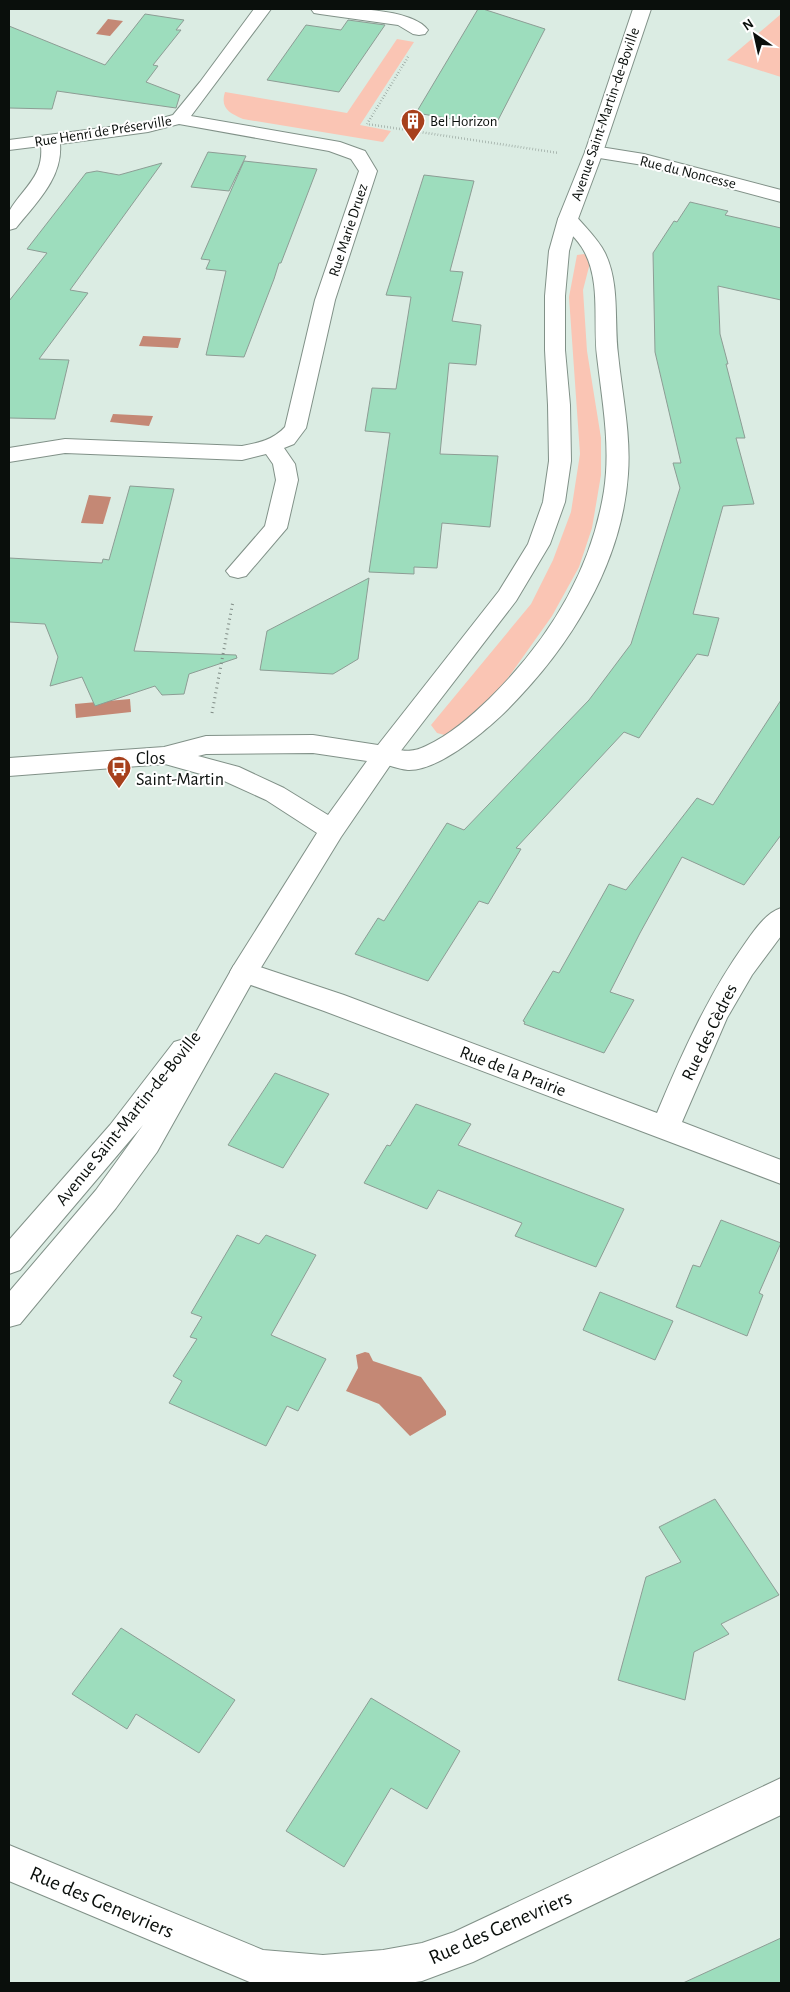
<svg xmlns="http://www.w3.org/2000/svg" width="790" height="1992" font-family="'Alegreya Sans',sans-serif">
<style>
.green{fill:#fac5b4}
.water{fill:#c48875}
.building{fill:#9dddbd;stroke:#8d9d95}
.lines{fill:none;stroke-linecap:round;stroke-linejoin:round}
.street-casing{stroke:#819188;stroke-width:2}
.secondary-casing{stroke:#819188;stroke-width:2}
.path-far1{stroke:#7f8b85;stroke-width:2.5;stroke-dasharray:0.5 2.5;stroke-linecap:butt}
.path{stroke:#7f8b85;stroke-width:3;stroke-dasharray:1 4;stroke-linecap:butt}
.street{fill:#fff;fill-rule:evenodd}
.secondary{fill:#fff;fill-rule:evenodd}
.labels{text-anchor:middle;stroke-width:4;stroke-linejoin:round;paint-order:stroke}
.far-street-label{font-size:15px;fill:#0a0f0c;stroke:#fff}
.far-poi-label{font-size:15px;fill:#0a0f0c;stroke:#fff;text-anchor:start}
.poi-label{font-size:18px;fill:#0a0f0c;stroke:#fff;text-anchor:start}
.street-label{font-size:18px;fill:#0a0f0c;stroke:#fff}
.near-street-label{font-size:21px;fill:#0a0f0c;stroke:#fff}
</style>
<rect width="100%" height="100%" fill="#dbece3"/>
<g class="green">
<path d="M781,14V77L727,60Z"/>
<path d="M397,39L414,42L360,125L391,131L383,142L243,119C229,113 220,108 225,92L347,113Z"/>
<path d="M584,254L591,259L583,290L587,351L601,438V475L592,528L579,567L552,616L498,692L452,737L437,733L431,725L531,604L553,560L571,512L580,454L569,297L577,255Z"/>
</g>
<g class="water">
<path d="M108,19L123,21L110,36L96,34Z"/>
<path d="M143,336L181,338L178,348L139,346Z"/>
<path d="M113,414L153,416L149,426L110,422Z"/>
<path d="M89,495L111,497L103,524L81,523Z"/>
<path d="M130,699L131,712L76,718L75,704Z"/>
<path d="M365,1352L369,1353L373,1361L421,1377L446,1411V1415L410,1436L379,1404L346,1391L358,1368L356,1355Z"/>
</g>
<g class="building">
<path d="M478,9H483L545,29L495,126L416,113Z"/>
<path d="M145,14L184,20L176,30H181L153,65L158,66L146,82L180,95L176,108L57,91L52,109L9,108V26L105,65Z"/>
<path d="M348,20L385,25L339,92L267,80L306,25L341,30Z"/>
<path d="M208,152L246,156L229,191L191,187Z"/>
<path d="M244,161L317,169L281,263H279L274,279L244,357L206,355L226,271L206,269L210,260L201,259Z"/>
<path d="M162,163L70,290L88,293L39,359L69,360L55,419L9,418V301L47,253L27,249L86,173L97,171L119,175Z"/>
<path d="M424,175L474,181L450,271L463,272L452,321L481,325L476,365L449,363L440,454L498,456L490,527L442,523L437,568L414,567V574L369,572L390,433L365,431L372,388L396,389L411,297L386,295Z"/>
<path d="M690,202L728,211L725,215L781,228V300L718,286L720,334L728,364H726L745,438H736L754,504L723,506L693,614L719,618L708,656L697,654L639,738L624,732L516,848L521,849L488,904L479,901L428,981L355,954L378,918L384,921L447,823L464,830L589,700L631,644L680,488L673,463H681L655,352L653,253L674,221L677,222Z"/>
<path d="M130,486L174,489L134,651L236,655L237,658L189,674L184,694L162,695L155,686L95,706L82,677L50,686L58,657L45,624L9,622V558L102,563L103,559L109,560Z"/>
<path d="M369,578L358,659L333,674L260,670L267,631Z"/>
<path d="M781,700V835L744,885L682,857L640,933L610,992L634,1000L604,1053L524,1024L525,1022L523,1021L553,971L559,973L609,884L626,890L697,798L713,805Z"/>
<path d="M275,1073L329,1094L283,1168L228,1145Z"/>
<path d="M416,1104L471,1124L458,1145L624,1209L596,1267L515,1236L522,1223L438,1190L427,1209L364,1183L387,1145L390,1146Z"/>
<path d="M721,1220L781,1243L759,1293L763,1295L747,1336L676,1307L693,1265L700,1267Z"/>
<path d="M237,1235L259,1244L266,1235L316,1255L271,1335L326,1359L298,1411L287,1406L266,1446L169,1403L182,1381L173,1376L197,1339L190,1337L202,1317L191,1313Z"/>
<path d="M600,1292L673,1321L655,1360L583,1330Z"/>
<path d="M715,1499L779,1595L721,1624L729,1634L694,1652L685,1700L618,1680L646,1577L681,1562L659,1527Z"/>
<path d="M121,1628L235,1700L199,1753L136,1714L127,1729L72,1694Z"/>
<path d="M371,1698L460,1751L427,1809L391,1788L344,1867L286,1831Z"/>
<path d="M781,1938V1983H683Z"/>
</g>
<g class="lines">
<defs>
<g id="street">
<path d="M254,9H271L191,116L340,142L365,151L377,171L335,300L306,428L294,444L284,448L295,464L298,480L287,528L246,576L238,578L230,576L226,571L265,526L276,480L273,464L266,454L242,460L65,453L9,462V448L65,439L242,446C258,443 273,440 285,427L315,300L359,171L351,159L329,151L179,124L148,132L60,144C63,178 35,204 16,228L9,230C9,224 7,215 10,210C23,188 44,176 41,146L9,150V140L148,122L173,115L200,82Z"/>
<path d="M311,9C337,7 412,7 428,30L425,34L419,35L413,34L398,25L320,14L314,13Z"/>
<path d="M594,146L644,154L781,190V202L643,165L587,156L585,152L587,148Z"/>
<path d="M568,213L575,215C585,227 598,239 605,253C620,284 614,321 618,354C622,394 631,434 628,474C622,566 568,650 504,713C483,733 438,771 408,770C397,769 386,764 375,761L372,755L375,749C395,743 401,758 426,746C450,735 470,717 489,699C547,642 591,572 604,491C611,446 602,400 597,356C593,322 601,282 584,251C578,239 566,230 558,219L561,215Z"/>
<path d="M781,908V936L752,975L727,1018L682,1122L781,1160V1184L324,1011L234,979L230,972L234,965L244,962L254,965L344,995L657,1113C682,1053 708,995 746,942C755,929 766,913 781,908Z"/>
<path d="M781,1778V1815L473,1962L422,1981L409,1983H252L9,1881V1845L263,1950L323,1955L383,1950L422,1943L454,1932Z"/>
</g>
<path id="secondary" d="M633,9H651L603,152L578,219L569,251L565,296V350L570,405L571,461L565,502L550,544L516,601L393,761L341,837L254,979L157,1152L116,1208L20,1324L9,1327V1292L96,1190L143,1125L20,1270L9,1274V1240L110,1125L174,1042L184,1039L191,1041L234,965L317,833L266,800L222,780L165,764L9,776V758L164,747L206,736L313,735L378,745L499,591L528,544L543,502L549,461L548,405L545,350V296L549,251L558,219L585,152ZM313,753L367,761L328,815L284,788L239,767L198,756L206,754Z"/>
</defs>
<use href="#street" class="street-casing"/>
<use href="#secondary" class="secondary-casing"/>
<path class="path-far1" d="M408,57L367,124L559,153"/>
<path class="path" d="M212,713L233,601"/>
<use href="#street" class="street"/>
<use href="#secondary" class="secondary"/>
</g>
<defs>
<symbol id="building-pin" viewBox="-11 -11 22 30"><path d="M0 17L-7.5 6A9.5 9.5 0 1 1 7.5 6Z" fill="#a7401c" stroke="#fff"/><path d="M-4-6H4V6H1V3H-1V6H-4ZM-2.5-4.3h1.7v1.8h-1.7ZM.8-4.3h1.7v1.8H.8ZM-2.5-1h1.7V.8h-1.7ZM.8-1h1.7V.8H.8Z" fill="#fff"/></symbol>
<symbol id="bus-pin" viewBox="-11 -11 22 30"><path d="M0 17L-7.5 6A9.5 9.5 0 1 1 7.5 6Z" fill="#a7401c" stroke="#fff"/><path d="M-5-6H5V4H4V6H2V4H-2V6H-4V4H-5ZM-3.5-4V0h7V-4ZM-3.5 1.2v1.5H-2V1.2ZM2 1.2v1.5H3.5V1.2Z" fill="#fff"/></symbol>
</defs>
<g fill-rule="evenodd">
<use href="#building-pin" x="399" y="107" width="28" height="38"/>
<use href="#bus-pin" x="105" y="754" width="28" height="38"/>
</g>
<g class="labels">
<g class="far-street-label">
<text transform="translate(605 114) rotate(-71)" y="5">Avenue Saint-Martin-de-Boville</text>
<text transform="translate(103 131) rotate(-9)" y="5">Rue Henri de Préserville</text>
<text transform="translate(688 172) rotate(14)" y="5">Rue du Noncesse</text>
<text transform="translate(348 230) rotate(-72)" y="5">Rue Marie Druez</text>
</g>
<g class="far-poi-label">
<text x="430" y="126">Bel Horizon</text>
</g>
<g class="poi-label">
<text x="136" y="764">Clos<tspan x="136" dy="21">Saint-Martin</tspan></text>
</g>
<g class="street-label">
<text transform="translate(709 1032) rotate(-64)" y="6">Rue des Cèdres</text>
<text transform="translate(513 1071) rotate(21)" y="6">Rue de la Prairie</text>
<text transform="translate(128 1118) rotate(-51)" y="6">Avenue Saint-Martin-de-Boville</text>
</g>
<g class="near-street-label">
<text transform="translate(102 1902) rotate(23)" y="7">Rue des Genevriers</text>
<text transform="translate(500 1927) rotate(-24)" y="7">Rue des Genevriers</text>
</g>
</g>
<rect width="790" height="1992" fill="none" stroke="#0a0f0c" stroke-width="20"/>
<g transform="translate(755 35) rotate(326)" stroke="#ffffff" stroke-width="4" paint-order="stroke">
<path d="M0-4L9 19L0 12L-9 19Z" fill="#0a0f0c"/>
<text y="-8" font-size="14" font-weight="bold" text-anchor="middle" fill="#0a0f0c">N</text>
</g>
</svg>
